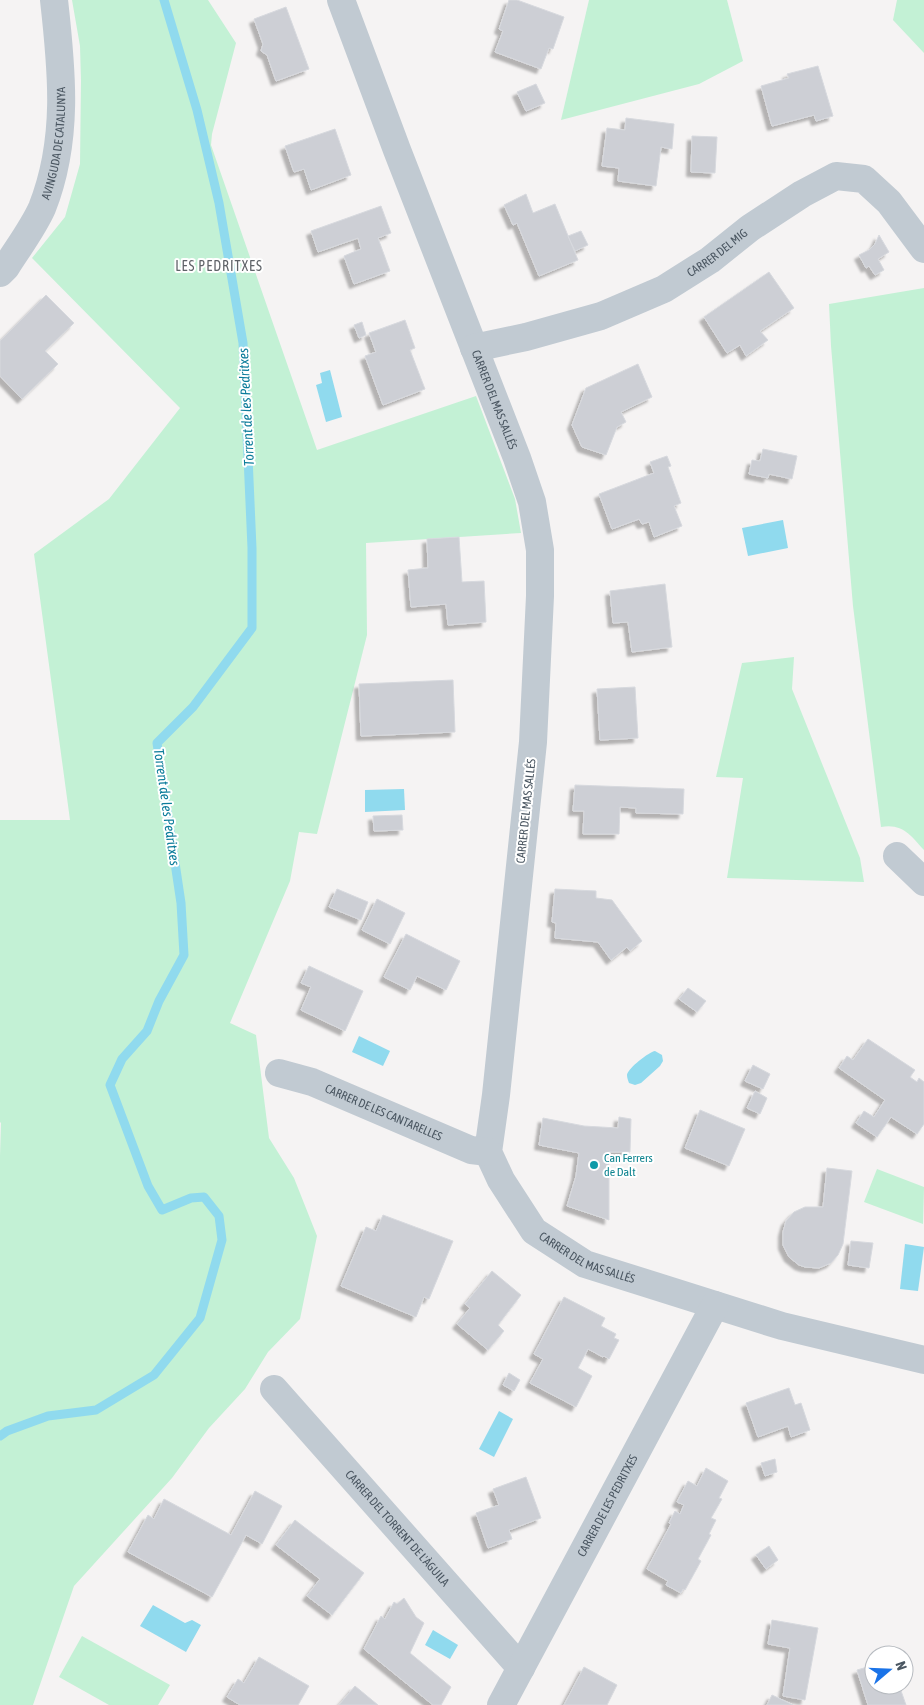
<svg xmlns="http://www.w3.org/2000/svg" width="924" height="1705" font-family="'Asap Condensed',sans-serif">
<style>
.green{fill:#c3f1d5}
.water{fill:#90daee}
.lines{fill:none;stroke-linecap:round;stroke-linejoin:round}
.stream{stroke:#90daee;stroke-width:9}
.building{fill:#cdcfd5;stroke:#d7d9de;filter:url(#shadow)}
.minor{stroke:#c1cad2;stroke-width:28}
.culture-dot{fill:#0f9aa8;stroke:#fff;stroke-width:2}
.labels{text-anchor:middle;stroke-width:4;stroke-linejoin:round;paint-order:stroke}
.street-label{font-size:12px;fill:#4a5661;stroke:#fff}
.culture-label{font-size:12px;fill:#0d838f;stroke:#fff;text-anchor:start}
.neighbourhood-label{font-size:14px;letter-spacing:1px;fill:#5f6368;stroke:#fff}
.water-label{font-size:14px;font-style:italic;fill:#0c7c9b;stroke:#fff}
</style>
<defs>
<filter id="shadow"><feDropShadow dx="-4.5" dy="4.5" stdDeviation="1" flood-color="#0004"/></filter>
</defs>
<rect width="100%" height="100%" fill="#f5f3f3"/>
<g class="green">
<path d="M72,0H208L236,43L212,134L211,145L317,450L476,396L515,499L521,533L366,543L367,635L317,834L299,832L290,881L230,1023L256,1035L269,1138L294,1178L317,1236L300,1319L268,1352L245,1389L209,1428L172,1478L74,1586L33,1705H0V1156L1,1123L0,1122V820H70L34,554L109,499L180,408L32,258L65,217L80,164L81,81L80,46Z"/>
<path d="M589,0H727L743,61L699,84L561,120Z"/>
<path d="M897,0H924V53L893,20Z"/>
<path d="M924,288V850C911,836 903,823 881,827L853,606L831,346L829,304Z"/>
<path d="M794,657L792,689L860,858L864,882L727,878L743,778L716,777L742,663Z"/>
<path d="M877,1169L924,1187L923,1224L864,1202Z"/>
<path d="M82,1636L170,1685L158,1705H109L59,1677Z"/>
</g>
<g class="water">
<path d="M330,370L342,417L326,422L316,385L322,383L320,373Z"/>
<path d="M783,520L788,548L748,556L742,528Z"/>
<path d="M404,789L405,810L365,812V790Z"/>
<path d="M359,1036L390,1051L383,1066L352,1052Z"/>
<path d="M655,1051L662,1055L663,1061L660,1066L641,1083L635,1085L629,1083C628,1080 627,1078 627,1075C628,1068 649,1052 655,1051Z"/>
<path d="M905,1244L924,1247L918,1291L900,1289Z"/>
<path d="M499,1411L513,1419L494,1457L479,1449Z"/>
<path d="M153,1605L185,1623L192,1620L201,1625L186,1652L140,1626Z"/>
<path d="M433,1630L458,1645L450,1659L425,1645Z"/>
</g>
<g class="lines">
<path class="stream" d="M0,1436L7,1431L48,1416L96,1410L154,1375L200,1318L222,1240L219,1216L204,1197L191,1198L162,1210L148,1186L110,1085L122,1059L147,1031L159,1001L184,955L181,903L157,743L193,707L252,628V548L243,343L219,203L197,110L164,0"/>
</g>
<g class="building">
<path d="M509,0H517L564,17L553,49L549,48L541,69L495,52L503,31L499,29Z"/>
<path d="M286,7L309,69L276,81L267,55L261,51L263,44L254,19Z"/>
<path d="M818,66L833,116L816,121L814,115L772,126L761,86L789,78L787,74Z"/>
<path d="M536,84L545,103L526,111L517,92Z"/>
<path d="M626,118L674,124L672,149L661,147L656,186L618,181L619,168L602,166L607,128L625,130Z"/>
<path d="M335,129L351,175L311,190L304,169L294,172L285,146Z"/>
<path d="M692,136L717,137L715,173L691,172Z"/>
<path d="M526,194L533,213L555,204L578,260L539,276L517,223L513,225L504,205Z"/>
<path d="M381,206L391,233L378,238L390,271L354,284L344,256L361,249L358,238L318,252L311,231Z"/>
<path d="M581,231L588,245L575,251L568,236Z"/>
<path d="M879,235L889,252L878,259L884,270L875,275L869,266L866,268L859,255L869,250L875,244Z"/>
<path d="M769,272L794,308L760,331L768,340L746,356L740,345L727,353L704,317Z"/>
<path d="M46,295L74,323L45,351L58,364L22,399L0,376V341Z"/>
<path d="M405,320L415,348L410,350L425,389L383,405L365,356L376,352L369,333Z"/>
<path d="M362,322L366,335L359,338L354,325Z"/>
<path d="M638,364L652,397L621,412L626,422L617,427L606,455L582,447L572,425L586,388Z"/>
<path d="M763,449L797,456L792,479L769,474L768,478L749,474L752,460L760,461Z"/>
<path d="M667,456L671,466L668,467L681,503L674,506L682,526L654,537L649,522L642,524L639,519L612,529L599,494L654,473L650,462Z"/>
<path d="M459,537L462,582L484,581L486,622L448,625L446,604L411,607L408,570L428,568L427,539Z"/>
<path d="M665,584L672,647L632,652L628,622L613,623L610,591Z"/>
<path d="M453,680L455,732L361,736L359,684Z"/>
<path d="M635,687L638,738L600,740L597,689Z"/>
<path d="M575,785L684,789L683,814L636,813V808L620,807L619,834H583L584,811H573Z"/>
<path d="M402,815L403,830L374,831L373,816Z"/>
<path d="M337,889L368,902L361,920L329,907Z"/>
<path d="M555,889L596,891V898L612,900L642,941L630,951L627,947L611,960L598,942L555,938L556,923L552,922Z"/>
<path d="M377,899L405,913L390,944L362,930Z"/>
<path d="M406,934L460,961L446,990L417,976L410,990L384,977Z"/>
<path d="M309,966L363,991L345,1031L301,1010L311,987L301,983Z"/>
<path d="M688,988L706,1001L697,1012L679,999Z"/>
<path d="M868,1039L915,1070L910,1077L917,1082L919,1078L924,1082V1124L917,1134L891,1117L877,1137L856,1123L864,1111L874,1117L885,1100L839,1068L847,1056L853,1060Z"/>
<path d="M753,1065L770,1074L763,1089L745,1081Z"/>
<path d="M755,1091L767,1098L760,1114L747,1108Z"/>
<path d="M700,1110L745,1129L729,1166L685,1148Z"/>
<path d="M619,1117L631,1119L630,1152H609V1220L567,1206L576,1176L579,1153L539,1145L543,1118L584,1126L618,1128Z"/>
<path d="M827,1168L852,1171L843,1244L838,1255L831,1263L819,1268L805,1267L799,1265L789,1257L783,1245V1232L786,1221L794,1212L805,1207H823Z"/>
<path d="M383,1215L453,1241L429,1299L424,1297L416,1317L341,1286L366,1227L376,1231Z"/>
<path d="M851,1241L873,1243L869,1268L848,1265Z"/>
<path d="M492,1271L521,1295L498,1325L504,1331L488,1350L457,1324L470,1308L465,1304Z"/>
<path d="M564,1297L605,1318L601,1326L616,1334L614,1338L619,1340L609,1359L604,1356L603,1357L588,1349L578,1368L592,1376L576,1407L530,1383L543,1359L534,1354Z"/>
<path d="M509,1373L520,1380L514,1391L503,1385Z"/>
<path d="M789,1388L795,1405L801,1403L810,1430L791,1437L788,1426L758,1437L746,1403Z"/>
<path d="M775,1459L777,1472L765,1476L761,1463Z"/>
<path d="M706,1468L728,1481L719,1498L722,1499L711,1518L716,1520L709,1534L711,1535L698,1559L701,1561L685,1590L683,1589L681,1593L666,1585L668,1581L647,1569L671,1524L669,1523L675,1511L680,1514L684,1505L677,1502L688,1481L697,1486Z"/>
<path d="M526,1477L541,1518L509,1530L512,1539L488,1548L476,1513L499,1505L493,1489Z"/>
<path d="M255,1491L282,1506L262,1544L246,1535L212,1597L128,1552L148,1515L154,1519L164,1499L231,1535Z"/>
<path d="M295,1520L364,1573L332,1615L307,1596L320,1579L276,1545Z"/>
<path d="M769,1546L778,1560L766,1569L756,1555Z"/>
<path d="M404,1598L416,1617L424,1623L410,1653L451,1687L441,1705H433L364,1649L381,1616L385,1619L394,1602L397,1604Z"/>
<path d="M772,1620L818,1628L805,1700L783,1696L790,1648L768,1644Z"/>
<path d="M259,1657L309,1686L298,1705H240L227,1697L238,1679L244,1683Z"/>
<path d="M874,1665V1685H899L906,1705H868L857,1670Z"/>
<path d="M584,1667L617,1685L607,1705H564Z"/>
<path d="M355,1686L378,1705H339Z"/>
<path d="M772,1695L793,1705H767Z"/>
</g>
<g class="lines">
<g class="minor">
<path id="s1" d="M341,0L397,150L517,458L532,502L540,550V596L533,742L496,1095L488,1152L501,1180L534,1231L585,1264L782,1326L924,1360"/>
<path id="s2" d="M0,273L6,267C18,248 33,228 42,208C69,140 62,71 54,0"/>
<path id="s3" d="M474,348L526,337L601,316L664,289L710,260L750,228L802,194L836,176L864,179L889,202L924,249"/>
<path d="M897,856L924,882"/>
<path id="s4" d="M279,1073L312,1082L471,1150L488,1152"/>
<path id="s5" d="M274,1389L521,1668"/>
<path id="s6" d="M501,1705L715,1305"/>
</g>
</g>
<circle class="culture-dot" cx="594" cy="1165" r="5"/>
<g class="labels">
<g class="street-label">
<text dy="4" stroke="none"><textPath href="#s2" startOffset="144">AVINGUDA DE CATALUNYA</textPath></text>
<text dy="4" stroke="none"><textPath href="#s3" startOffset="264">CARRER DEL MIG</textPath></text>
<text dy="4" stroke="none"><textPath href="#s1" startOffset="428">CARRER DEL MAS SALLÉS</textPath></text>
<text transform="translate(526 811) rotate(-84)" y="4">CARRER DEL MAS SALLÉS</text>
<text dy="4" stroke="none"><textPath href="#s4" startOffset="112">CARRER DE LES CANTARELLES</textPath></text>
<text dy="4" stroke="none"><textPath href="#s1" startOffset="1342">CARRER DEL MAS SALLÉS</textPath></text>
<text dy="4" stroke="none"><textPath href="#s6" startOffset="226">CARRER DE LES PEDRITXES</textPath></text>
<text dy="4" stroke="none"><textPath href="#s5" startOffset="186">CARRER DEL TORRENT DE L'ÀGUILA</textPath></text>
</g>
<g class="culture-label">
<text x="604" y="1162">Can Ferrers<tspan x="604" dy="14">de Dalt</tspan></text>
</g>
<g class="neighbourhood-label">
<text x="219" y="271">LES PEDRITXES</text>
</g>
<g class="water-label">
<text transform="translate(246 407) rotate(-93)" y="5">Torrent de les Pedritxes</text>
<text transform="translate(167 807) rotate(82)" y="5">Torrent de les Pedritxes</text>
</g>
</g>
<g transform="translate(889 1670) rotate(71)"><circle r="24" fill="#ffffff" stroke="#b7bbc0"/>
<path d="M0-4L9 19L0 12L-9 19Z" fill="#1a73e8"/>
<text y="-8" font-size="14" font-weight="bold" text-anchor="middle" fill="#4a5661">N</text>
</g>
</svg>
